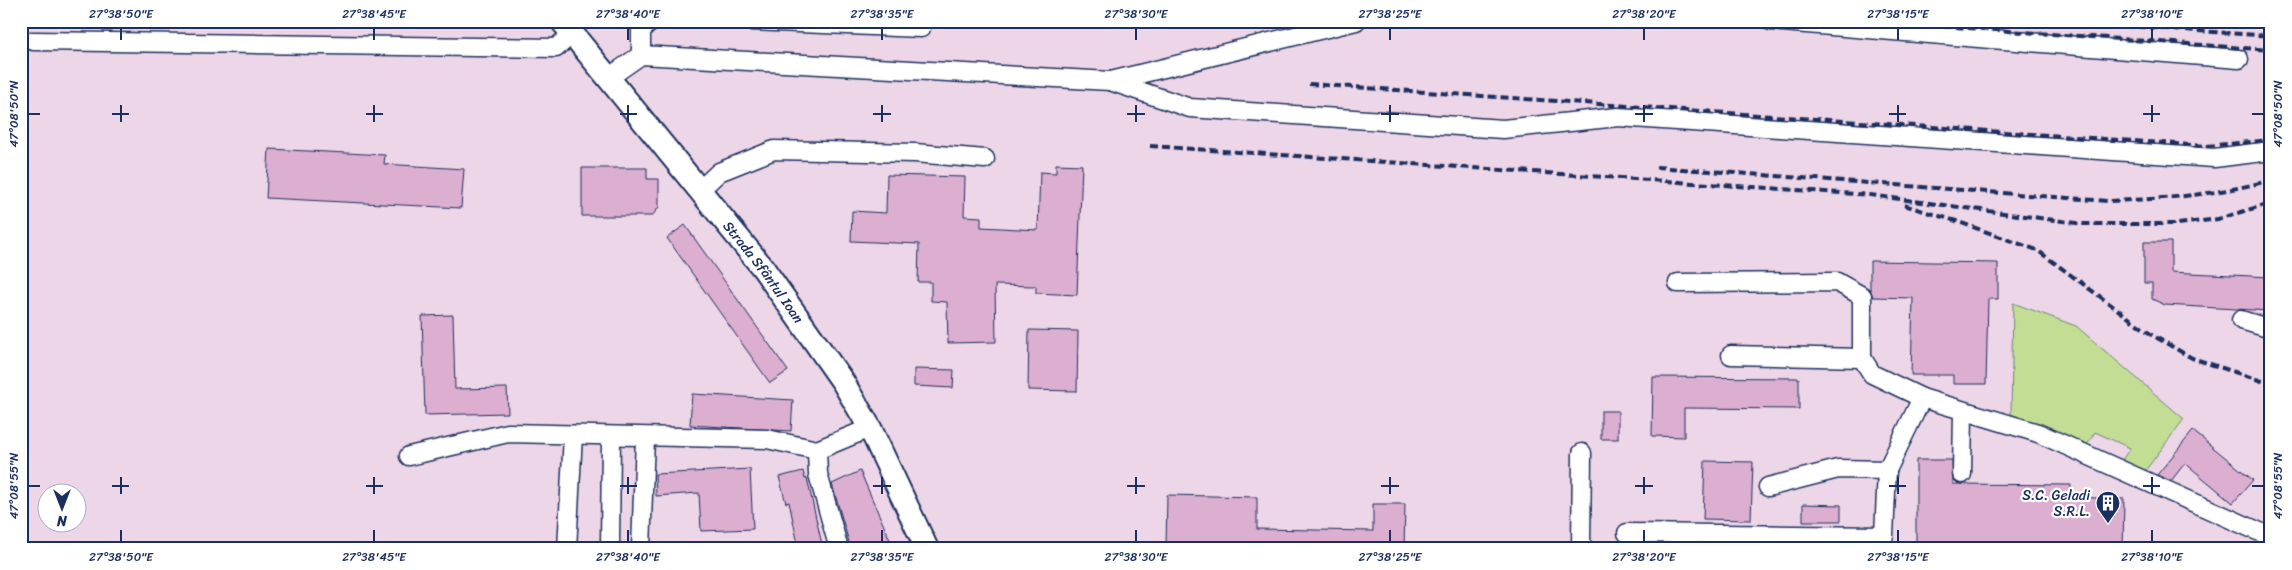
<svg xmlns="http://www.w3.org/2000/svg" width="2292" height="570" font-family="Sriracha,sans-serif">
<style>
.built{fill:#edd6e7;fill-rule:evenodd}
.green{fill:#c3dd94;stroke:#6f8679}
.building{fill:#dcaed0;stroke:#1b2f5e}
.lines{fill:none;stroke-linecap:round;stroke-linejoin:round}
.minor-casing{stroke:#1b2f5e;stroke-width:21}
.major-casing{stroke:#1b2f5e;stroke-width:26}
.minor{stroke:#fff;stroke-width:18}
.major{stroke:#fff;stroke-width:22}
.rail{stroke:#1b2f5e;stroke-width:4;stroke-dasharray:8 4;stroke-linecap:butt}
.ticks{fill:none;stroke:#1b2f5e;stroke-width:2}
.labels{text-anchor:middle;stroke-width:4.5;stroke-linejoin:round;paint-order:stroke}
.street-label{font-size:14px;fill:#1b2f5e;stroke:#fff}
.poi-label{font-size:14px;fill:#1b2f5e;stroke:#fff;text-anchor:end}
.neatline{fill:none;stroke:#1b2f5e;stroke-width:2}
.ticks-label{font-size:12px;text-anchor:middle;fill:#1b2f5e}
</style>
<rect width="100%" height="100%" fill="#f4e7f1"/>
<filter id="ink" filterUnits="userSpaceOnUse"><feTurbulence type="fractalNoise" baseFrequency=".02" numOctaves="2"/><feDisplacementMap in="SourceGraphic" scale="10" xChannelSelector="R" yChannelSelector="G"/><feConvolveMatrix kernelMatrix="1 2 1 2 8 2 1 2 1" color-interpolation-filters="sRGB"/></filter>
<g filter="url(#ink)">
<path class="built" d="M21,21H2271V549H21ZM48,492H78V522H48Z"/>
<path class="green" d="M2013,303L2076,326L2184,419L2145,471L2122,460L2130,448L2095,432L2087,445L2011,414Z"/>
<g class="building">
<path d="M269,149L385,155L384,164L464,169L461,208L266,198Z"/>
<path d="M1056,164L1082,165L1077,295L1036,293V286L995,285L996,342L948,343L947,302L931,301V282H918L919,244L851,241L852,211L886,213L887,175L965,177L964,216L981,217V227L1038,230L1040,172L1056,173Z"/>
<path d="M582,168H647V179H659V207L652,216H582Z"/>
<path d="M685,225L788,371L770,383L667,238Z"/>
<path d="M2144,242H2171V272L2271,277V311L2165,305L2152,299V283H2144Z"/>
<path d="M1870,261L1998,263V299H1988L1986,384H1953V375H1911L1913,298L1873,297L1870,289Z"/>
<path d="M453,315L455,389L507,388L508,413L425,415L422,316Z"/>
<path d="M1029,330L1078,331L1077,391L1028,390Z"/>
<path d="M914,369L954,370L953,388L914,386Z"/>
<path d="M1653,377L1799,378V409L1684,408V437L1652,436Z"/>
<path d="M692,394L793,400L791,431L690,425Z"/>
<rect x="1601" y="411" width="17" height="28"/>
<path d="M2193,431L2253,480L2233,503L2185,463L2171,481L2157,475Z"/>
<path d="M1916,460H1952L1953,484L2071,485L2070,497L2124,499L2123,549H1916Z"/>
<path d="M1705,461L1753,462L1751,520L1703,519Z"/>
<path d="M750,469L753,529L701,531L699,493L656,496L655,474Z"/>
<path d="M803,471L805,479L807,478L823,549H799L789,502L786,503L779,477Z"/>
<path d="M860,471L894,549H851L832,484Z"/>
<path d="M1167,495L1257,497V529L1373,531V504H1405L1404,549H1166Z"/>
<path d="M1803,504L1841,505V521H1803Z"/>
</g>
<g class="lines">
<defs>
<g id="minor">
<path d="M749,21L921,28L922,21"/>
<path d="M1770,21L2239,59"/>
<path d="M33,41L556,48L572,34"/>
<path d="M641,55L1110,81L1190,108L1503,129L1618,117L2214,158L2271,151"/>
<path d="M608,78L641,55V30L652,21"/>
<path d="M1111,81L1356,21"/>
<path d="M700,190L719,172L774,150L915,153L985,159"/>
<path d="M1678,283L1837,282L1862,296V358L1872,374L1922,398L2038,433L2271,537"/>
<path d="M2241,320L2271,329"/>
<path d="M1731,355L1862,358"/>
<path d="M817,450L818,474L839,549"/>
<path d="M409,456L508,433L767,439L817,450L870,428"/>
<path d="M1962,474L1963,411"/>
<path d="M1768,487L1838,469L1887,470"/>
<path d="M1627,533L1884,536L1887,470L1922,398"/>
<path d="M567,549L573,435"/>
<path d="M610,549L611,437"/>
<path d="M641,549L645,438"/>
<path d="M1581,549L1582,453"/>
</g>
<g id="major">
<path id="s1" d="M562,21L763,268L843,382L870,428L927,549"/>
</g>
</defs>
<use href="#minor" class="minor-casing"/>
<use href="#major" class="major-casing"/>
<use href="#minor" class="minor"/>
<use href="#major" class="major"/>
<g class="rail">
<path d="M1872,21L2271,50"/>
<path d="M2054,21L2271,36"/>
<path d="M1309,84L2206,146L2271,140"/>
<path d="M1150,146L1870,195L2084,224H2178L2218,219L2271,203"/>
<path d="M1656,167L2108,201C2164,199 2217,195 2271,180"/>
<path d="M1904,205L1956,221L2037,250L2152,335L2192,358L2271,384"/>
</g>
</g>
</g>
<path class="ticks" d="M121,28V40M374,28V40M628,28V40M882,28V40M1136,28V40M1390,28V40M1644,28V40M1898,28V40M2152,28V40M121,105V122M374,105V122M628,105V122M882,105V122M1136,105V122M1390,105V122M1644,105V122M1898,105V122M2152,105V122M28,114H40M112,114H129M366,114H383M620,114H637M873,114H891M1127,114H1145M1381,114H1399M1635,114H1653M1889,114H1906M2143,114H2160M2252,114H2264M121,477V494M374,477V494M628,477V494M882,477V494M1136,477V494M1390,477V494M1644,477V494M1898,477V494M2152,477V494M28,486H40M112,486H129M366,486H383M620,486H637M873,486H891M1127,486H1145M1381,486H1399M1635,486H1653M1889,486H1906M2143,486H2160M2252,486H2264M121,530V542M374,530V542M628,530V542M882,530V542M1136,530V542M1390,530V542M1644,530V542M1898,530V542M2152,530V542"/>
<defs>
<symbol id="building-pin" viewBox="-11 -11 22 30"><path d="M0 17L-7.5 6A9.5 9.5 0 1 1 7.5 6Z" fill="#1b2f5e" stroke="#fff"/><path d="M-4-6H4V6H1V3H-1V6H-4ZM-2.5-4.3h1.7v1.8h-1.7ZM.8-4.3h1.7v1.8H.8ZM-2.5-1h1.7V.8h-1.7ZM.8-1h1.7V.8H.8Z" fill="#fff"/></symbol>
</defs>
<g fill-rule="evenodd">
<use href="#building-pin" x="2094" y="489" width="28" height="38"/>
</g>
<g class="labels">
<g class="street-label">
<text dy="5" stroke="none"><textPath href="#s1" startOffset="322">Strada Sfântul Ioan</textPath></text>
</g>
<g class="poi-label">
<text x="2090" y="500">S.C. Geladi<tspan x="2090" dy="16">S.R.L.</tspan></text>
</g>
</g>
<rect width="2292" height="570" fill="none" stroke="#fff" stroke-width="55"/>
<g transform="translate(62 508) rotate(180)"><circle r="24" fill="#ffffff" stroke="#a4acbf"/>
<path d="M0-4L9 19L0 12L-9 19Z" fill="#1b2f5e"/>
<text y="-8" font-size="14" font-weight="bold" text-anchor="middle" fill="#1b2f5e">N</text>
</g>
<rect x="28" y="28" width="2236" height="514" class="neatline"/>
<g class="ticks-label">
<text x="121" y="18">27°38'50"E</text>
<text x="374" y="18">27°38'45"E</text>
<text x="628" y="18">27°38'40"E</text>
<text x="882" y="18">27°38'35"E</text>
<text x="1136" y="18">27°38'30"E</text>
<text x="1390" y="18">27°38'25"E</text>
<text x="1644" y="18">27°38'20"E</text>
<text x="1898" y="18">27°38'15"E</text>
<text x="2152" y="18">27°38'10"E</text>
<text transform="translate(2278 114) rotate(-90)" y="4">47°08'50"N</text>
<text transform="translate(14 114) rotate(-90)" y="4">47°08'50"N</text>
<text transform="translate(2278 486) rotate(-90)" y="4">47°08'55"N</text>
<text transform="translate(14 486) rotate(-90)" y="4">47°08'55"N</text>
<text x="121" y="561">27°38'50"E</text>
<text x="374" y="561">27°38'45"E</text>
<text x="628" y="561">27°38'40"E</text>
<text x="882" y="561">27°38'35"E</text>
<text x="1136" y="561">27°38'30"E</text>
<text x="1390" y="561">27°38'25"E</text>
<text x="1644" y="561">27°38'20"E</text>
<text x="1898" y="561">27°38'15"E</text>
<text x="2152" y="561">27°38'10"E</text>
</g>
</svg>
